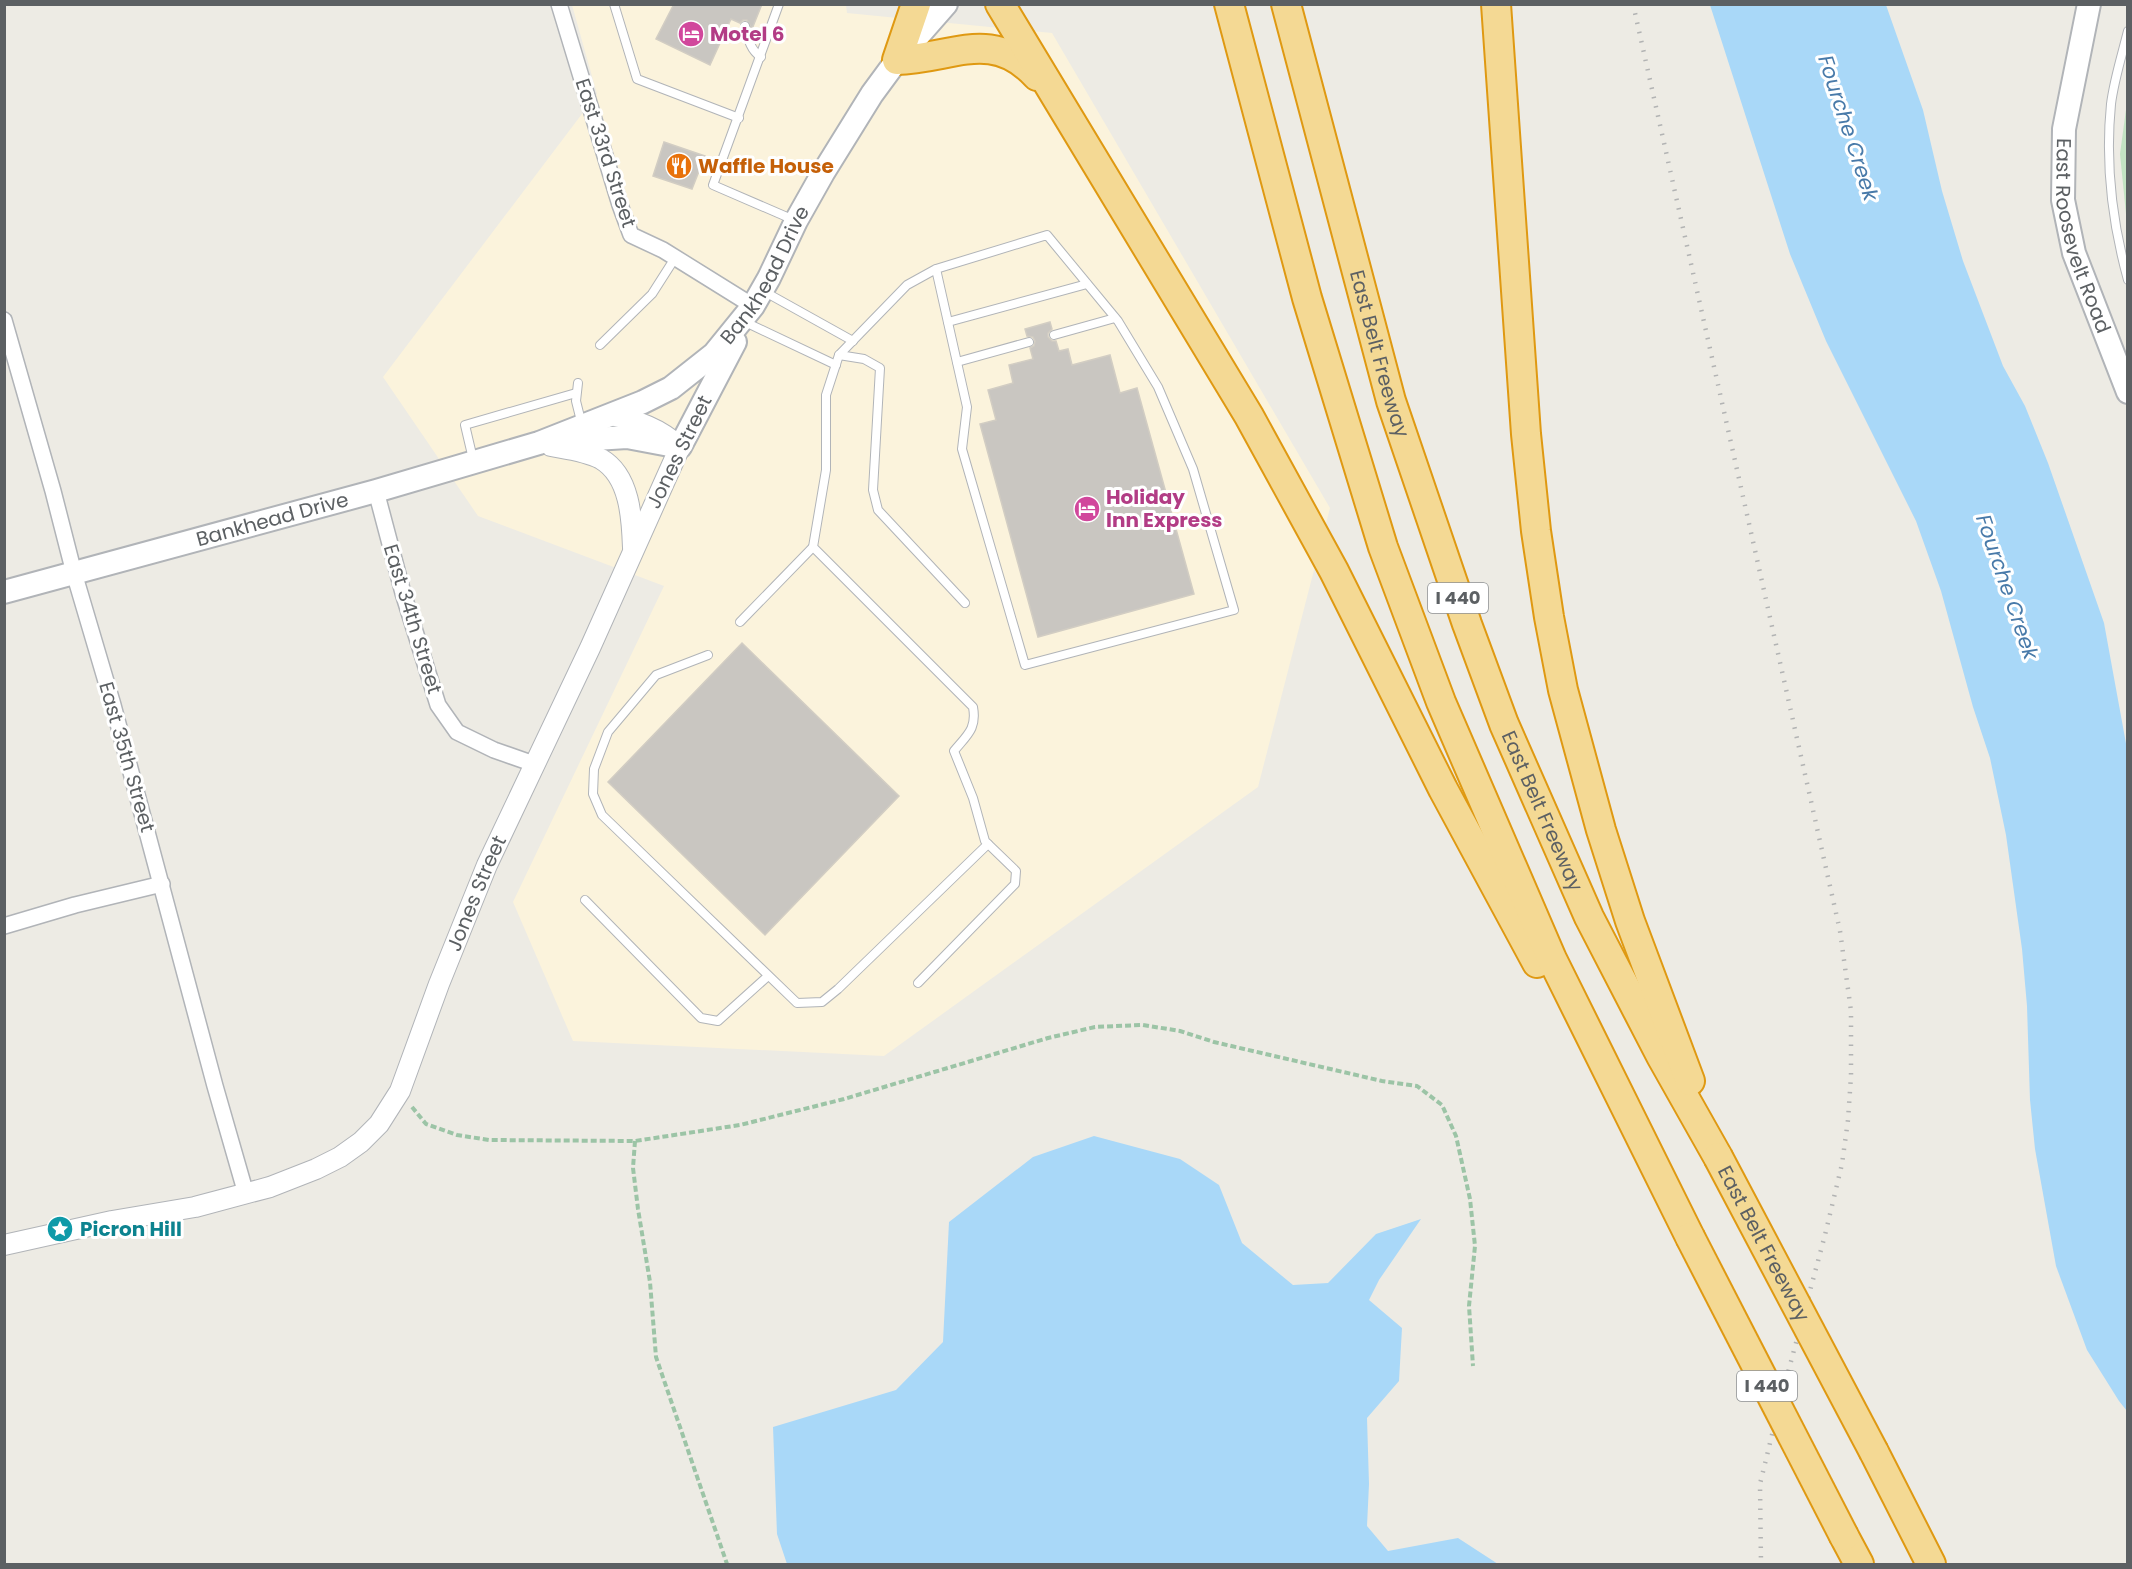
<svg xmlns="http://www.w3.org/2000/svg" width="2132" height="1569" font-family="Poppins,sans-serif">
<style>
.commercial{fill:#fbf3dc}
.green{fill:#c3e3c3}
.water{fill:#a9d8f8}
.building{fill:#c9c6c1;stroke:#d2cdc3;stroke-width:1.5}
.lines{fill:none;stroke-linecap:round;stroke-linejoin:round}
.service-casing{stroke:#b1b4b8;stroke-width:10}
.minor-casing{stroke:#b1b4b8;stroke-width:18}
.tertiary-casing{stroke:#b1b4b8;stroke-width:22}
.secondary-casing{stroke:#b1b4b8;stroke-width:26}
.motorway-casing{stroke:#df9912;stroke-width:32}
.path{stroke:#9cc4a6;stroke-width:4;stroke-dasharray:6 3;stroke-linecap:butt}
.service{stroke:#fff;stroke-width:8}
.minor{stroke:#fff;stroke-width:15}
.tertiary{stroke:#fff;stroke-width:20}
.secondary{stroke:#fff;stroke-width:22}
.motorway{stroke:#f4d994;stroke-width:28}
.rail{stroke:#b2b3b3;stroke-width:4.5;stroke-dasharray:1.5 8;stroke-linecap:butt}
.motorway-bridge-casing{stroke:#df9912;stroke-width:32;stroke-linecap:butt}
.motorway-bridge{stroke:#f4d994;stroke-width:28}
.labels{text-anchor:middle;stroke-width:6;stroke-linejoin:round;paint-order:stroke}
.shield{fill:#fff;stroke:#8d9092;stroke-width:1.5}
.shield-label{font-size:18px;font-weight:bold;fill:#5c6063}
.hotel-label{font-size:20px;font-weight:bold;fill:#b23c85;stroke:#fff;text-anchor:start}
.street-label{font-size:20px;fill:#5c6063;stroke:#fff}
.food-label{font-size:20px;font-weight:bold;fill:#c56008;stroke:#fff;text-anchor:start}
.culture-label{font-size:20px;font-weight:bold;fill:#0d838f;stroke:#fff;text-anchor:start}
.water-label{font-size:21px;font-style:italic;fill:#487aa9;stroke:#fff}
</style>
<rect width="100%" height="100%" fill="#edebe4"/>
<path class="commercial" d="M572,5H846L847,13L1052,33L1330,508L1258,787L884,1056L573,1041L513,902L664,586L478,516L383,377L597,94Z"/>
<path class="green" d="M2127,102V224L2120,154Z"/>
<g class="water">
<path d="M1710,5H1886L1923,110L1942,191L1963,261L2003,366L2025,406L2048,463L2104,623L2127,749V1411L2119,1401L2087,1350L2056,1266L2035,1149L2030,1100L2027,1006L2022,949L2006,835L1990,758L1973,707L1941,591L1916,521L1826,341L1790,254Z"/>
<path d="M1094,1136L1180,1159L1219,1185L1242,1243L1293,1285L1328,1283L1376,1234L1421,1219L1379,1280L1369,1300L1402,1328L1399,1381L1367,1418L1369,1484L1367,1526L1388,1551L1458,1538L1498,1564H787L777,1534L773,1427L896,1390L943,1342L949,1222L1033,1157Z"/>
</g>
<g class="building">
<path d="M674,4H762L752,29L747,20H743L740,23L731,19L710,65L656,39Z"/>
<path d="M664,142L705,156L692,189L653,176Z"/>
<path d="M1050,322L1052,329L1048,333V337L1052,341H1056L1059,351L1068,349L1072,365L1110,355L1120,393L1137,388L1194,594L1038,637L980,424L996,420L988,390L1013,383L1009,365L1033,359L1030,348L1034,346L1035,341L1033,337L1027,336L1025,329Z"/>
<path d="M742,643L899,796L765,935L608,782Z"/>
</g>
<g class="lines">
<defs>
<g id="service">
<path d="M614,4L637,79L739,118"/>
<path d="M779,4L713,185L794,220"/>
<path d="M745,26C748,38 750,50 761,57"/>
<path d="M2128,31C2122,55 2114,80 2111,104C2105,164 2112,222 2128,280"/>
<path d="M765,292L853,341"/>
<path d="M745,322L836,365"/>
<path d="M948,322L1087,284"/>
<path d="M1054,335L1115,318"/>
<path d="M600,345L652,294L675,258"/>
<path d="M839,355L864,359L880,368L873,490L878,510L965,603"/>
<path d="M957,362L1029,342"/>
<path d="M578,383L576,401L582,425"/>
<path d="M473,459L465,425L576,393"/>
<path d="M740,622L813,547"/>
<path d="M708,655L656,675L608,732L594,769L593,794L602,815L797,1003L822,1002L838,989L988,844"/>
<path d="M585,900L701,1018L718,1021L768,976"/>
<path d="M918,983L1015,884L1016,871L985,841L973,798L954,751C967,735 977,729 973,707L813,547L826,470V395L839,355L907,285L936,269L1047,235L1118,321L1158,387L1193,469L1234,610L1025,665L962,449L967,407L936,269"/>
</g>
<g id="minor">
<path d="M559,4L620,205L631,235L663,250L753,306"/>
<path d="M4,320L53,491L74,573L113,705L215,1086L246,1194"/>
<path d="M376,491L403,593L438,705L457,732L494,750L534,764"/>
<path d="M4,926L75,905L162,884"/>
</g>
<g id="tertiary">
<path d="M551,446C567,449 586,451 601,459C630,476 632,518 633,548"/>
<path id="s1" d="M4,1245L112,1221L195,1207L270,1187L316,1169L340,1157L361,1142L379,1124L400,1091L439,984L487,865L590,648L680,447C659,428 638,421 611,415"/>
</g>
<g id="secondary">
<path id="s2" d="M2089,4L2064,129L2063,200L2074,253L2128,392"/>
<path d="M563,441L627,437L680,447L735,342"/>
<path id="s3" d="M4,592L376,491L539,443L643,402L671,388L714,354L753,306L769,278L796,221L823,173L872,94L897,60L946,4"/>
</g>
<g id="motorway">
<path d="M916,4L897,60C951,59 992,27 1037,76"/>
<path d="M1000,4L1249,416L1334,571L1443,789L1537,963"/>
<path d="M1229,4L1307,298L1383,547L1441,702L1552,959L1690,1237"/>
<path id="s4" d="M1286,4L1391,401L1467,624L1504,724L1589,917L1661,1056L1718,1157"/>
<path d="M1496,4L1526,434L1536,531L1549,617L1563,690L1601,830L1630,921L1690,1081"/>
<path d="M1874,1452L1931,1564"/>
<path d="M1844,1536L1859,1564"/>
</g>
</defs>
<use href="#service" class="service-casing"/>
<use href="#minor" class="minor-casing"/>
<use href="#tertiary" class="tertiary-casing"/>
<use href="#secondary" class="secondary-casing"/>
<use href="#motorway" class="motorway-casing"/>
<g class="path">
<path d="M412,1107L426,1124L457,1135L489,1140L635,1141L740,1125L844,1099L1048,1038L1095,1027L1143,1025L1180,1031L1214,1042L1382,1081L1417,1086L1442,1105L1456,1136L1470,1199L1475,1246L1469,1306L1473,1366"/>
<path d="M635,1141L633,1168L638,1209L650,1282L656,1357L727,1564"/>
</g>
<use href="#service" class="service"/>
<use href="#minor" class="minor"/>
<use href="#tertiary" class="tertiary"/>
<use href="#secondary" class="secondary"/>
<use href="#motorway" class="motorway"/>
<path class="rail" d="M1633,4L1840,931L1851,1011V1076L1848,1120L1842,1164L1825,1235L1779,1406L1760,1484L1761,1564"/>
<defs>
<g id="motorway-bridge">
<path id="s5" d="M1718,1157L1874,1452"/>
<path d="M1690,1237L1844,1536"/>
</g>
</defs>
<use href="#motorway-bridge" class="motorway-bridge-casing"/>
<use href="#motorway-bridge" class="motorway-bridge"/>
</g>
<defs>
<symbol id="hotel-disc" viewBox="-11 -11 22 22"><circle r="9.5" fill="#d1479c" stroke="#fff"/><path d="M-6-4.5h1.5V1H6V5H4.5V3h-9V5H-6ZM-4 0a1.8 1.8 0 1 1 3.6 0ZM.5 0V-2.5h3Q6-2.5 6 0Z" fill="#fff"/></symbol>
<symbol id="restaurant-disc" viewBox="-11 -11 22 22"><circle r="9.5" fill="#e8710a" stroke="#fff"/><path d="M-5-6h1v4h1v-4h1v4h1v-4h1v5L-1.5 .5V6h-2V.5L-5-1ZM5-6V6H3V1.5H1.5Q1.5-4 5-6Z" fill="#fff"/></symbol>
<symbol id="sight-disc" viewBox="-11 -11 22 22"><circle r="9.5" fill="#0f9aa8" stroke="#fff"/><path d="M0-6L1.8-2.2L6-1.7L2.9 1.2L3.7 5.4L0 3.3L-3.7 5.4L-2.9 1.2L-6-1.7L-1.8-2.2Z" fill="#fff"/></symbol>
</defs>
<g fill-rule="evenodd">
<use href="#hotel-disc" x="676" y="19" width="30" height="30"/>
<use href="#restaurant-disc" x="664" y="151" width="30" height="30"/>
<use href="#hotel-disc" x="1072" y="494" width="30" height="30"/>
<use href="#sight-disc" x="45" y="1214" width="30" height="30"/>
</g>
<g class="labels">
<g class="shield">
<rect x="1428" y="583" width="60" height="30" rx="4.5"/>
<rect x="1737" y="1371" width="60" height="30" rx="4.5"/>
</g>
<g class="shield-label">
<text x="1458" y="604">I 440</text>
<text x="1767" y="1392">I 440</text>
</g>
<g class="hotel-label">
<text x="710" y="41">Motel 6</text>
<text x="1106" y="504">Holiday<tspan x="1106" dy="23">Inn Express</tspan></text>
</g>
<g class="street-label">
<text transform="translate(606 153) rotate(72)" y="7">East 33rd Street</text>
<text dy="7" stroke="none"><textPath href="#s2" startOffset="237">East Roosevelt Road</textPath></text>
<text dy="7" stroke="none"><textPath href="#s3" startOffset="848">Bankhead Drive</textPath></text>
<text dy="7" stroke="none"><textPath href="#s4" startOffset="362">East Belt Freeway</textPath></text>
<text transform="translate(679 452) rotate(-64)" y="7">Jones Street</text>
<text dy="7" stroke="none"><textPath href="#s3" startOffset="278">Bankhead Drive</textPath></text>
<text transform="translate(413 619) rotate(73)" y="7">East 34th Street</text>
<text transform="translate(127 757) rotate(74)" y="7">East 35th Street</text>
<text dy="7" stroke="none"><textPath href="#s4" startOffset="848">East Belt Freeway</textPath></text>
<text dy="7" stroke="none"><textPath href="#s1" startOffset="651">Jones Street</textPath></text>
<text dy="7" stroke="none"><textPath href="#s5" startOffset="98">East Belt Freeway</textPath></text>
</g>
<g class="food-label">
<text x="698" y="173">Waffle House</text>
</g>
<g class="culture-label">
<text x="80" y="1236">Picron Hill</text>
</g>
<g class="water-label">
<text transform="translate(1848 128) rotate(72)" y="7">Fourche Creek</text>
<text transform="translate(2007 587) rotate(71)" y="7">Fourche Creek</text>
</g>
</g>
<rect width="2132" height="1569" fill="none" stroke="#5c6063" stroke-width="12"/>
</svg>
